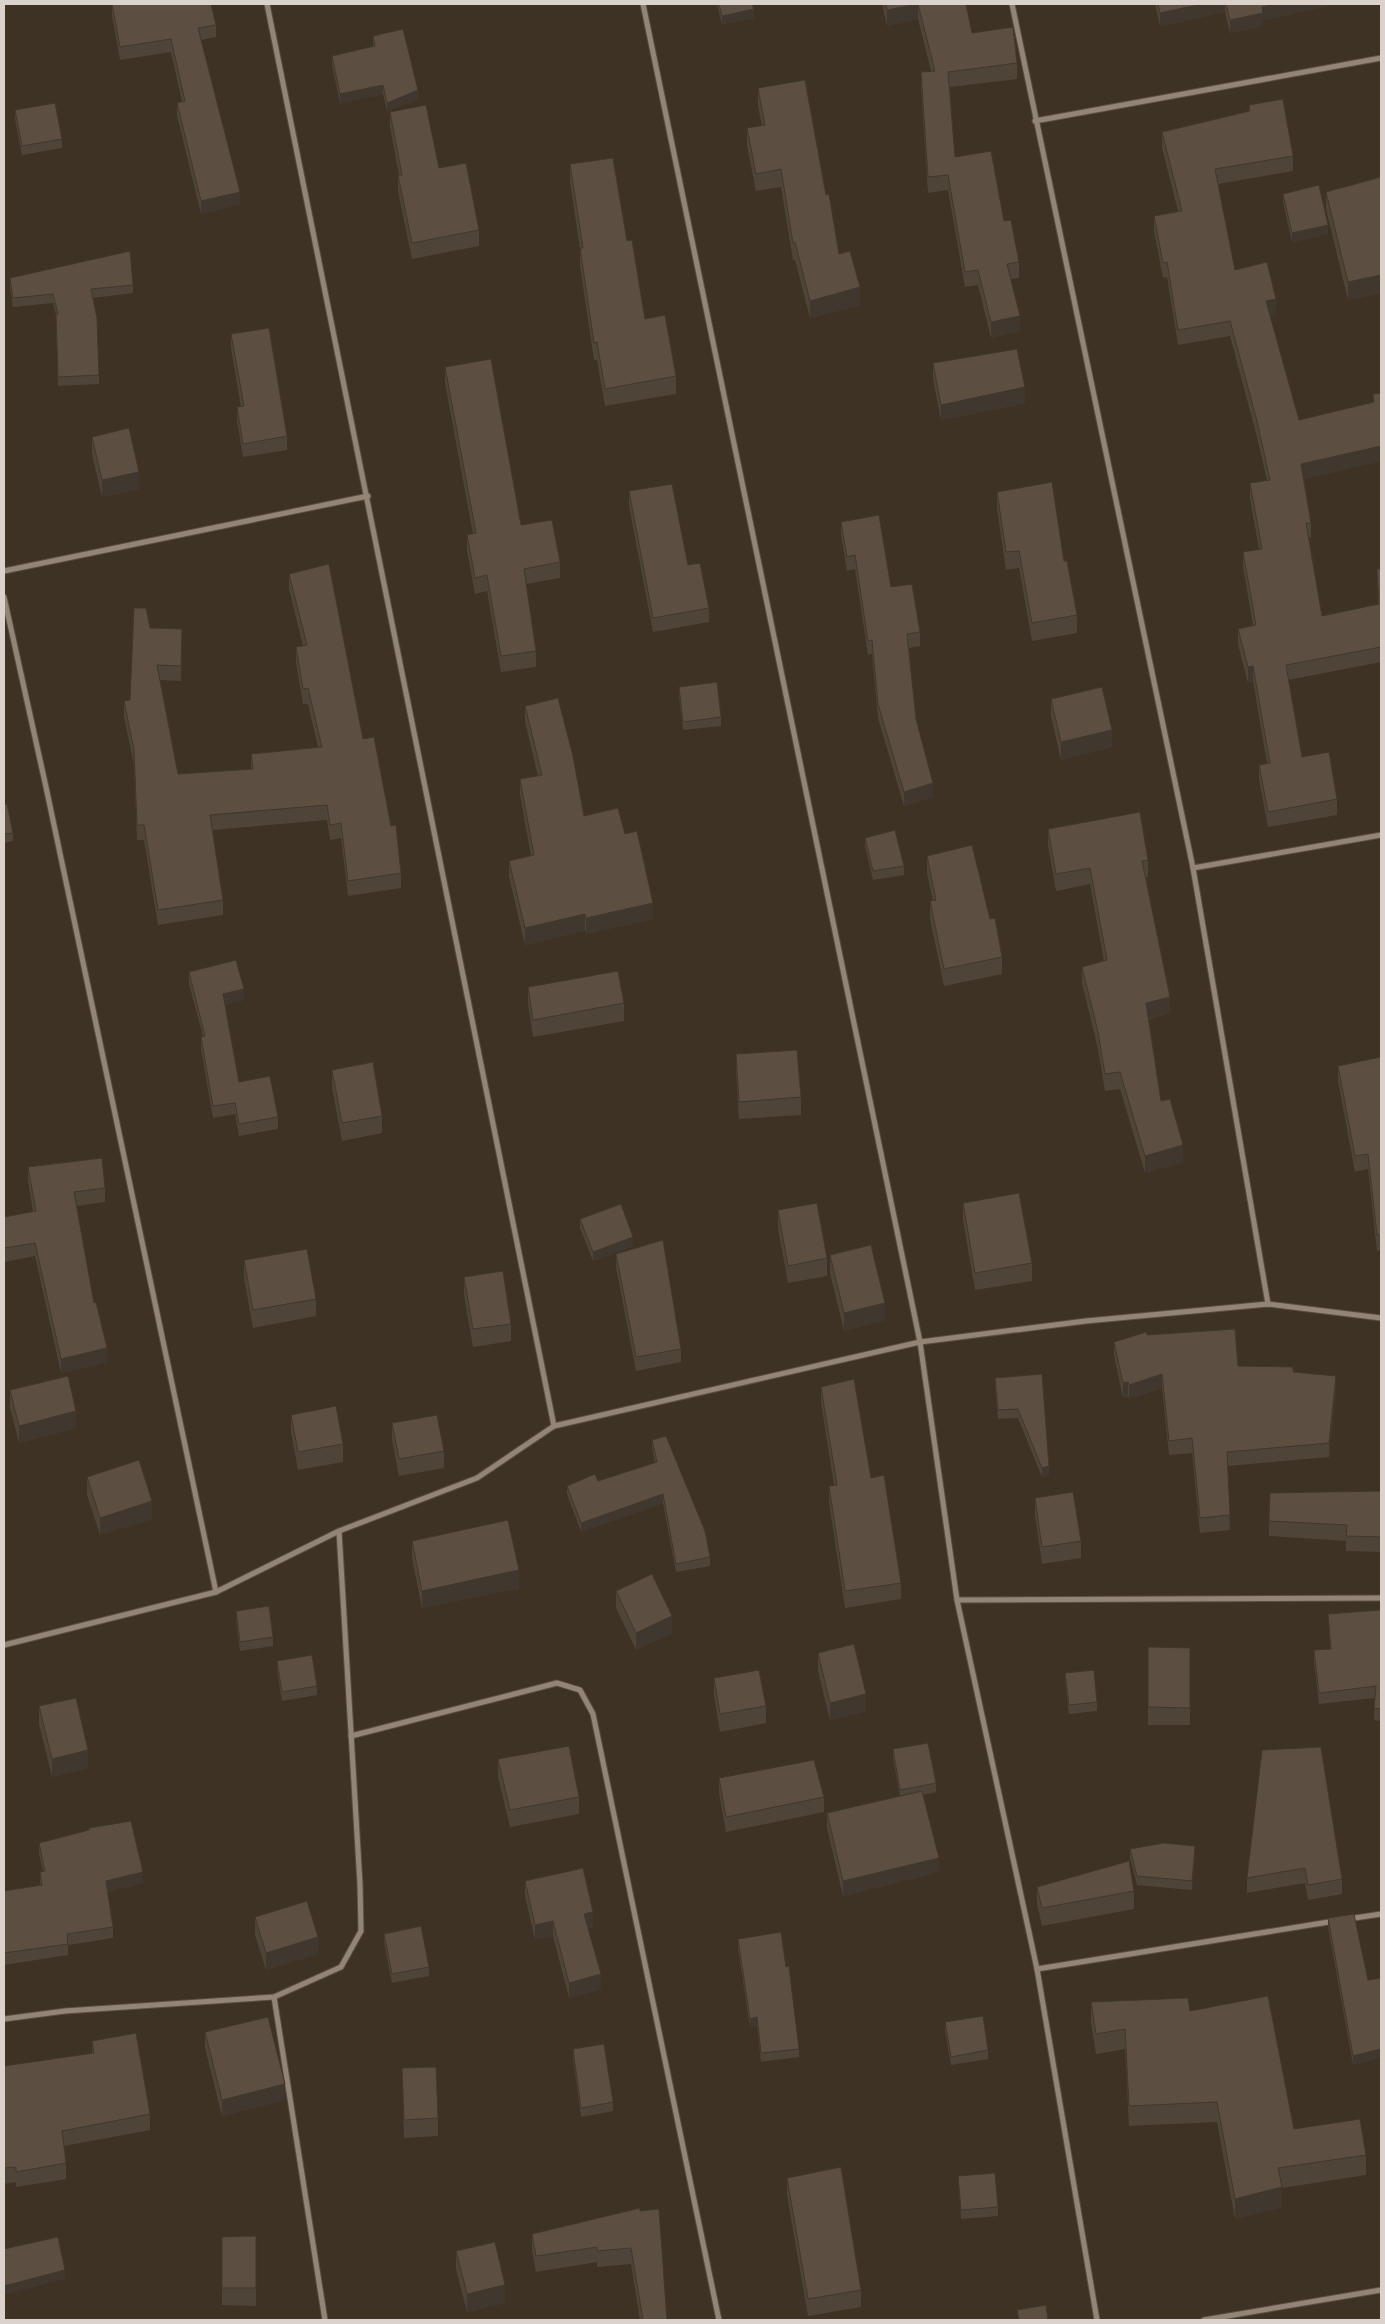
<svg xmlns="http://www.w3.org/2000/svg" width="1385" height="2324" font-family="'Roboto Condensed',sans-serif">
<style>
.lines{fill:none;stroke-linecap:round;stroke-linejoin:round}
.street-casing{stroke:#584e42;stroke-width:7}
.street{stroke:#938575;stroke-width:5}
.wall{fill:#4f4438}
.shaded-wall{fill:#40372e}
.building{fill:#5c4f41;stroke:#40372e}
</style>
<rect width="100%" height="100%" fill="#3e3224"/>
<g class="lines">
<defs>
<g id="street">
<path d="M267,4L554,1426"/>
<path d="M643,4L920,1342L957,1600L1037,1969L1097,2320"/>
<path d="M1012,4L1193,868L1268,1304"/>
<path d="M1035,121L1381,58"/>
<path d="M4,571L368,496"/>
<path d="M4,597L46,787L216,1592"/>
<path d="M1193,868L1381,835"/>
<path d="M957,1600L1381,1598"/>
<path d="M4,1645L216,1592L339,1531L477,1478L554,1426L920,1342L1086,1321L1268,1304L1381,1318"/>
<path d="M351,1736L557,1683L580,1690L593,1714L719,2320"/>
<path d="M1348,1919L1381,1914"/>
<path d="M1037,1969L1335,1921"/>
<path d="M274,1997L325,2320"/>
<path d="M4,2019L65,2011L274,1997L341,1967L361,1931L360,1884L339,1531"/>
<path d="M1204,2320L1381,2290"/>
</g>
</defs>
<use href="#street" class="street-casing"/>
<use href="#street" class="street"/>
</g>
<g class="wall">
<path d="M112,4L216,25V37L201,40L240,204L201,214L177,115V103L182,102L171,52L120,60L112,16Z"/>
<path d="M717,4H752L754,18L722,24Z"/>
<path d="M882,4H966L972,33L1017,63V79L950,87L955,157L1004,221L1019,262V278L1011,279L1020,331L991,338L978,285L965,287L948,190L928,193L921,87V72L931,71L918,19L887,26Z"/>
<path d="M1155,4H1337L1263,20V26L1230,33L1225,12L1160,26Z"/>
<path d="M373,36L418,99L387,111L383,94L340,103L332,65V56L373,46Z"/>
<path d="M758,88L826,195L839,254L860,305L810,318L795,260H793L781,187L756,191L747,146V128L762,126L758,106Z"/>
<path d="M1249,105L1293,156V171L1218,184L1235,270L1276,314L1270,316L1299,420L1373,403V394L1381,461L1304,479L1311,523V538H1309L1322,616L1378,604L1377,569H1381V662L1288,680L1302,757L1337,799V815L1268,827L1259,780V765L1267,763L1253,681L1248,683L1238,645V629L1253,625L1243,567V552L1259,549L1250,499V483L1267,480L1257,437L1230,336L1178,345L1167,277L1163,278L1154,231V216L1178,211L1162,148V132L1249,111Z"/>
<path d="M15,110L62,139V148L22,155L15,119Z"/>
<path d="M390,112L439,168L479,230V246L412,259L398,191V175H399L390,127Z"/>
<path d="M570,164L627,241L645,319L676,376V394L605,406L597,360H594L580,266V249L570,182Z"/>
<path d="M1381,177V293L1348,300L1326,209V192Z"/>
<path d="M1283,194L1328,234L1292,242L1283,202Z"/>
<path d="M10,278L133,285V293L93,298L99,375V384L58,386L56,315L53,303L13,307L10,287Z"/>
<path d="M231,334L287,436V450L243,457L237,421V407H241L231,348Z"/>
<path d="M933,363L1025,403L941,420L933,379Z"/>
<path d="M445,367L521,525L560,562V578L526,584L536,651V667L501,672L487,591L475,594L467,551V535L473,534L445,383Z"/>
<path d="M92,437L139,489L102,497L92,454Z"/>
<path d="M629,491L688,565L709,608V622L653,632L629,506Z"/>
<path d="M997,492L1064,561L1077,615V633L1032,641L1019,568L1006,570L997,509Z"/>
<path d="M841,522L891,587L920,632V646L909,648L916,719L933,797L904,806L878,718L872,654L868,655L855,569L847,571L841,535Z"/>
<path d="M289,574L363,739L391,826L401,873V888L348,896L341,838L330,840L327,820L212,830L223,900V915L158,925L144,840H137L134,765L124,717V701L130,700L150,628L182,645L181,681L160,680L178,774L251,769V754L318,747L308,704H303L296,662V647L303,646L289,589Z"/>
<path d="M679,687L721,717V726L683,730L679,696Z"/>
<path d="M1051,699L1112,747L1061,760L1051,716Z"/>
<path d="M525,706L584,816L625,834L653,919L586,934L585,930L525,945L509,877V861L531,856L520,795V779L538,776L525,722Z"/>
<path d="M4,805L13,833V841L4,843Z"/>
<path d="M1048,829L1148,860V877H1146L1170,1013L1149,1019L1161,1101L1183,1162L1145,1173L1120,1089L1105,1091L1098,1049L1082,983V967L1104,961L1090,884L1056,891L1048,845Z"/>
<path d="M865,838L904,866V875L873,880L865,846Z"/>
<path d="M927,856L990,919L1002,957V974L944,986L930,919V901L933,900L927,874Z"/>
<path d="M189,972L244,1000L225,1005L239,1082L278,1117V1129L239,1136L235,1114L213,1118L201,1049V1037L203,1036L189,984Z"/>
<path d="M528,987L624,1003V1021L533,1037L528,1004Z"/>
<path d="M736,1054L801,1097V1115L739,1119L736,1072Z"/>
<path d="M1381,1057V1250L1377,1251L1368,1169L1355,1172L1338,1081V1066Z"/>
<path d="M332,1070L382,1116V1133L342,1141L332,1087Z"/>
<path d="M28,1167L105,1188V1202L76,1206L94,1303L107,1362L61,1373L35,1256L4,1262V1217L33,1212L28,1181Z"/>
<path d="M963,1203L1032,1263V1281L975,1290L963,1220Z"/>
<path d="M778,1210L827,1258V1276L788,1283L778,1228Z"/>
<path d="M580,1219L633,1246L593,1261L580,1228Z"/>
<path d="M616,1254L681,1349V1362L636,1371L616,1267Z"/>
<path d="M830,1255L885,1320L844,1331L830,1273Z"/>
<path d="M244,1260L316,1299V1316L253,1328L244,1278Z"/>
<path d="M464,1277L511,1324V1341L473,1347L464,1295Z"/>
<path d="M1147,1335L1238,1366L1293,1372L1336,1390L1329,1457L1228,1466L1230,1530L1200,1533L1192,1453L1169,1455L1162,1388L1129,1399L1128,1396L1123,1398L1114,1356V1342Z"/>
<path d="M1042,1374L1049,1475L1042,1477L1018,1418L998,1419L995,1387V1378Z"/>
<path d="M821,1387L871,1478L901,1583V1599L845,1608L829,1502V1486L834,1485L821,1403Z"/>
<path d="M10,1390L76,1428L19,1443L10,1408Z"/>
<path d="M291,1415L343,1444V1462L298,1470L291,1432Z"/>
<path d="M392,1423L444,1451V1468L399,1476L392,1440Z"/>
<path d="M652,1440L710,1557V1566L676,1572L663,1503L581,1532L567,1494V1486L598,1481L655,1463L652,1448Z"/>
<path d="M87,1477L152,1519L100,1535L87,1495Z"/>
<path d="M1381,1491V1552L1346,1551V1541L1269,1536V1521Z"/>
<path d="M1035,1498L1081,1541V1558L1042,1564L1035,1515Z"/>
<path d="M412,1541L519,1588L422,1608L412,1558Z"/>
<path d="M616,1591L672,1633L636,1650L616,1608Z"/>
<path d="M1381,1610V1721L1374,1720L1375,1698L1319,1704L1314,1662V1650L1330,1649L1328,1614Z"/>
<path d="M236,1611L273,1637V1646L240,1651L236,1620Z"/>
<path d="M1148,1647L1190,1648V1725H1148Z"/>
<path d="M818,1653L866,1711L830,1720L818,1671Z"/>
<path d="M277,1661L317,1686V1695L282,1701L277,1670Z"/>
<path d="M1065,1673L1097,1702V1711L1069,1714L1065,1681Z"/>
<path d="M714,1678L766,1706V1723L720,1732L714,1696Z"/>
<path d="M39,1706L88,1768L52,1777L39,1724Z"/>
<path d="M893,1749L936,1783V1792L923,1795L939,1872L843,1896L827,1828V1813L900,1796L893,1758Z"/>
<path d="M1262,1750L1342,1879V1894L1308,1900L1305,1883L1247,1893V1878Z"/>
<path d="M498,1759L579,1797V1814L510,1827L498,1777Z"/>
<path d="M719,1778L824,1797V1812L726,1832L719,1793Z"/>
<path d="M39,1843L143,1883L107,1892L113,1927V1938L68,1945V1955L4,1965V1891L40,1885V1872L43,1871L39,1854Z"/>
<path d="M1130,1849L1195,1855L1192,1890L1137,1885L1130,1858Z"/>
<path d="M525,1881L593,1927L588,1928L601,1989L569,1998L553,1936L535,1940L525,1896Z"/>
<path d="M1037,1887L1134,1891V1909L1042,1926L1037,1904Z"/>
<path d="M255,1917L318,1954L266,1970L255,1935Z"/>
<path d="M1328,1918L1368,1980L1353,2065L1328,1927Z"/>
<path d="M384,1934L429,1967V1976L392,1983L384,1943Z"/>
<path d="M738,1939L799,2049V2057L761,2062L757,2026L750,2028L738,1948Z"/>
<path d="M1091,2002L1190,2011L1294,2129L1366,2155V2175L1282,2188V2207L1235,2219L1217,2122L1129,2126L1125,2049L1096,2054L1091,2022Z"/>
<path d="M945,2022L988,2050V2059L951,2065L945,2031Z"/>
<path d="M205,2032L285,2100L222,2116L205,2048Z"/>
<path d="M92,2041L150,2114V2130L64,2146L66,2163V2179L16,2187V2182L4,2184V2066L92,2053Z"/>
<path d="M573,2049L613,2102V2111L581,2117L573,2058Z"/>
<path d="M402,2068L438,2118V2136L404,2138Z"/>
<path d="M958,2176L998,2207V2216L961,2219Z"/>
<path d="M787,2178L861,2290V2307L808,2316L787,2195Z"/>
<path d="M640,2211L667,2320H640L631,2264L597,2267V2262L536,2272L532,2250V2234Z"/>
<path d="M256,2236V2306L222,2305V2237Z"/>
<path d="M456,2251L505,2303L467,2312L456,2269Z"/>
</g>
<g class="shaded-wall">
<path d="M918,4V19L887,26V10Z"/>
<path d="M1202,4H1225V12L1160,26V13Z"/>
<path d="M1275,4H1337L1263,20V26L1230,33V20L1262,7Z"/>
<path d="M754,9V18L722,24V16Z"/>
<path d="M383,85V94L340,103V94Z"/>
<path d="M418,90V99L387,111V103Z"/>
<path d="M240,192V204L201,214V201Z"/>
<path d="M1328,225V234L1292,242V233Z"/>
<path d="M1381,275V293L1348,300V282Z"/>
<path d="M860,287V305L810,318V301Z"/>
<path d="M1276,299V314L1266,317V301Z"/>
<path d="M1020,316V331L991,338V322Z"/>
<path d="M1025,387V403L941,420V405Z"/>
<path d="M1381,446V461L1301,480V464Z"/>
<path d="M139,472V489L102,497V480Z"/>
<path d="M182,629V645L181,681V666Z"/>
<path d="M1253,666V681L1248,683V667Z"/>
<path d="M1112,730V747L1061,760V742Z"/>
<path d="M933,783V797L904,806V792Z"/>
<path d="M653,903V919L586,934V918Z"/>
<path d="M585,914V930L525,945V928Z"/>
<path d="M244,989V1000L223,1006V994Z"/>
<path d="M1170,997V1013L1146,1019V1003Z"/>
<path d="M1183,1145V1162L1145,1173V1156Z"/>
<path d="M633,1237V1246L593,1261V1252Z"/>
<path d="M885,1303V1320L844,1331V1313Z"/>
<path d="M107,1348V1362L61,1373V1359Z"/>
<path d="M1162,1374V1388L1129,1399V1385Z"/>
<path d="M1336,1376V1390L1329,1457V1443Z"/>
<path d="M1128,1382V1396L1123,1398V1383Z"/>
<path d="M76,1411V1428L19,1443V1426Z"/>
<path d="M1049,1466V1475L1042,1477V1468Z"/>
<path d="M663,1494V1503L581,1532V1523Z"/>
<path d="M152,1501V1519L100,1535V1518Z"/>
<path d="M519,1570V1588L422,1608V1591Z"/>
<path d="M672,1616V1633L636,1650V1633Z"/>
<path d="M866,1694V1711L830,1720V1703Z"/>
<path d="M88,1750V1768L52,1777V1759Z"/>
<path d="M1195,1846V1855L1192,1890V1881Z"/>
<path d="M939,1858V1872L843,1896V1881Z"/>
<path d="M143,1872V1883L106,1892V1881Z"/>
<path d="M593,1912V1927L584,1929V1914Z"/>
<path d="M553,1921V1936L535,1940V1925Z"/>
<path d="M318,1937V1954L266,1970V1953Z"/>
<path d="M601,1974V1989L569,1998V1983Z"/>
<path d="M757,2017V2026L750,2028V2019Z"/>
<path d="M1381,2049V2058L1353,2065V2056Z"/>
<path d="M285,2084V2100L222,2116V2100Z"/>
<path d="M1282,2187V2207L1235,2219V2199Z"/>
<path d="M65,2270V2279L4,2295V2286Z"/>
<path d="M505,2285V2303L467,2312V2294Z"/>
</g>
<g class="building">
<path d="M112,4H211L216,25L198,28L240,192L201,201L177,103L185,101L171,39L120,47Z"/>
<path d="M719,4H752L754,9L722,16Z"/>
<path d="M886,4H918L887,10Z"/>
<path d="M918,4H966L972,33L1013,27L1017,63L948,72L955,157L991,151L1004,221L1011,220L1019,262L1007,264L1020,316L991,322L978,270L965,272L948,175L928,177L921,72L935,71Z"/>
<path d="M1158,4H1202L1160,13Z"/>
<path d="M1226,4H1275L1262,7L1263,13L1230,20Z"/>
<path d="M403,29L418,90L387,103L383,85L340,94L332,56L375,46L373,36Z"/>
<path d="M805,80L826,195L829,194L839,254L850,251L860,287L810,301L795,242L793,243L781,169L756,174L747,128L765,125L758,88Z"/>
<path d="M1283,99L1293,156L1215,169L1235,270L1267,262L1276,299L1266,301L1299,420L1374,402L1373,394L1381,393V446L1301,464L1311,523H1306L1322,616L1379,604L1377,569H1381V647L1286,665L1302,757L1329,752L1337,799L1268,812L1259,765L1270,763L1253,666L1248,667L1238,629L1256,625L1243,552L1262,549L1250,483L1270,480L1257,421L1230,321L1178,330L1167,262L1163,263L1154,216L1182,211L1162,132L1250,111L1249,105Z"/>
<path d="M55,103L62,139L22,146L15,110Z"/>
<path d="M426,105L439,168L466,163L479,230L412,243L398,175H402L390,112Z"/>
<path d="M613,158L627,241L632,240L645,319L665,315L676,376L605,389L597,342L594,343L580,248H583L570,164Z"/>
<path d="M1381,177V275L1348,282L1326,192Z"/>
<path d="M1319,185L1328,225L1292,233L1283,194Z"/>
<path d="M130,251L133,285L91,289L97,318L99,375L58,377L56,315L58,314L53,294L13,298L10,278Z"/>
<path d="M269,328L287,436L243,444L237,407L244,406L231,334Z"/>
<path d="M1017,349L1025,387L941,405L933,363Z"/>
<path d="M491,359L521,525L552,520L560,562L524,569L536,651L501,656L487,575L475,578L467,535L476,533L445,367Z"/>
<path d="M129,428L139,472L102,480L92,437Z"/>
<path d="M1052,482L1064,561H1067L1077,615L1032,623L1019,551L1006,552L997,492Z"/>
<path d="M672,484L688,565L700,563L709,608L653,618L629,491Z"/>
<path d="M879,515L891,587L912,584L920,632L907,634L916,719L933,783L904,792L878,704L872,640L868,641L855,555L847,557L841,522Z"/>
<path d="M329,564L363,739L374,737L391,826L396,825L401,873L348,881L341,823L330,825L327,805L210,815L223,900L158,910L144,825H137L134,750L124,701L130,700L134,608H146L150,628L182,629L181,666L157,665L178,774L253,769L251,754L322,747L308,688L303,689L296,647L307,645L289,574Z"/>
<path d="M717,682L721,717L683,722L679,687Z"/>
<path d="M1102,687L1112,730L1061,742L1051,699Z"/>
<path d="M558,698L573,756L584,816L618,808L625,834L637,831L653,903L586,918L585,914L525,928L509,861L534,855L520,779L542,775L525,706Z"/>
<path d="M7,804L13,833L4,834V805Z"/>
<path d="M1140,812L1148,860L1142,861L1170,997L1146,1003L1161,1101L1170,1099L1183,1145L1145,1156L1120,1072L1105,1074L1098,1032L1082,967L1107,960L1090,868L1056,874L1048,829Z"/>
<path d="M895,830L904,866L873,871L865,838Z"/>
<path d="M972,845L990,919L995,918L1002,957L944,969L930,901L936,900L927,856Z"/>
<path d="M236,960L244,989L223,994L239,1082L270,1076L278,1117L239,1124L235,1103L213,1106L201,1037L205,1036L189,972Z"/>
<path d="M618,971L624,1003L533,1020L528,987Z"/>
<path d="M797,1050L801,1097L739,1102L736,1054Z"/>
<path d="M1381,1057V1235H1377L1368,1154L1355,1156L1338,1066Z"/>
<path d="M373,1062L382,1116L342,1123L332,1070Z"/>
<path d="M102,1158L105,1188L74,1192L94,1303L96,1302L107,1348L61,1359L35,1243L4,1248V1217L36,1211L28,1167Z"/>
<path d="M1019,1193L1032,1263L975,1273L963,1203Z"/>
<path d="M817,1203L827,1258L788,1266L778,1210Z"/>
<path d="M621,1204L633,1237L593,1252L580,1219Z"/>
<path d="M663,1240L681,1349L636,1357L616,1254Z"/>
<path d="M871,1245L885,1303L844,1313L830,1255Z"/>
<path d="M307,1249L316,1299L253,1310L244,1260Z"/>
<path d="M503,1271L511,1324L473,1329L464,1277Z"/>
<path d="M1235,1329L1238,1366L1293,1367V1372L1336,1376L1329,1443L1227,1452L1230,1515L1200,1518L1192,1438L1169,1441L1162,1374L1129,1385L1128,1382L1123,1383L1114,1342L1146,1332L1147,1335Z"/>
<path d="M1042,1374L1049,1466L1042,1468L1018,1409L998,1410L995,1378Z"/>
<path d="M68,1376L76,1411L19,1426L10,1390Z"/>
<path d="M854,1379L871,1478L884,1475L901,1583L845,1591L829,1486L837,1485L821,1387Z"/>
<path d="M336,1406L343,1444L298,1452L291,1415Z"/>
<path d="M437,1415L444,1451L399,1459L392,1423Z"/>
<path d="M666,1436L705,1531L710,1557L676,1564L663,1494L581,1523L567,1486L595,1474L598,1481L657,1462L652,1440Z"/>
<path d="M139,1460L152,1501L100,1518L87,1477Z"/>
<path d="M1381,1491V1537L1346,1536L1347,1525L1269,1521L1270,1493Z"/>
<path d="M1073,1492L1081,1541L1042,1547L1035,1498Z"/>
<path d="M508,1520L519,1570L422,1591L412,1541Z"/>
<path d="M652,1574L672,1616L636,1633L616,1591Z"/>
<path d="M269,1606L273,1637L240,1642L236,1611Z"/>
<path d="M1381,1610V1709L1374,1708L1376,1686L1319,1693L1314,1650L1331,1649L1328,1614Z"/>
<path d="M854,1644L866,1694L830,1703L818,1653Z"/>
<path d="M1148,1647L1190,1648V1708L1148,1707Z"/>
<path d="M312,1655L317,1686L282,1692L277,1661Z"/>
<path d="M759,1670L766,1706L720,1714L714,1678Z"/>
<path d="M1094,1670L1097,1702L1069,1705L1065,1673Z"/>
<path d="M76,1698L88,1750L52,1759L39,1706Z"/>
<path d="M928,1743L936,1783L900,1790L893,1749Z"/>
<path d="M569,1746L579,1797L510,1810L498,1759Z"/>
<path d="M1321,1747L1342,1879L1308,1885L1305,1868L1247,1878L1262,1750Z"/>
<path d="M814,1760L824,1797L726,1817L719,1778Z"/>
<path d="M922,1791L939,1858L843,1881L827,1813Z"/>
<path d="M131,1821L143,1872L106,1881L113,1927L67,1934L68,1944L4,1953V1891L42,1885L40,1872L45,1871L39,1843L89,1830V1828Z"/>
<path d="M1164,1843L1195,1846L1192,1881L1137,1876L1130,1849Z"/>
<path d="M1129,1861L1134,1891L1042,1908L1037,1887Z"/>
<path d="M583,1868L593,1912L584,1914L601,1974L569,1983L553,1921L535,1925L525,1881Z"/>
<path d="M307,1901L318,1937L266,1953L255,1917Z"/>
<path d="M1354,1914L1368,1980L1381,1978V2049L1353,2056L1328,1918Z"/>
<path d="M421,1926L429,1967L392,1974L384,1934Z"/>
<path d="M781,1932L786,1967L789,1966L799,2049L761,2053L757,2017L750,2019L738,1939Z"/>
<path d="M1268,1996L1294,2129L1360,2119L1366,2155L1278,2168L1282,2187L1235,2199L1217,2102L1129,2106L1125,2029L1096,2034L1091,2002L1188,1998L1190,2011Z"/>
<path d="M983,2016L988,2050L951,2057L945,2022Z"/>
<path d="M268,2017L285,2084L222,2100L205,2032Z"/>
<path d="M136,2033L150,2114L62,2131L66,2163L16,2172V2167L4,2168V2066L94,2053L92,2041Z"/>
<path d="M604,2044L613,2102L581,2108L573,2049Z"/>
<path d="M436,2067L438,2118L404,2120L402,2068Z"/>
<path d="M841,2167L861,2290L808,2299L787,2178Z"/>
<path d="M995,2173L998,2207L961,2210L958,2176Z"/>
<path d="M640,2208V2211L659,2209L667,2320H643L631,2248L597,2251V2247L536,2256L532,2234Z"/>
<path d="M256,2236V2288H222V2237Z"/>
<path d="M58,2237L65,2270L4,2286V2249Z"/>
<path d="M495,2242L505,2285L467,2294L456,2251Z"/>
<path d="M1046,2305L1048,2320H1019L1017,2310Z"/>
</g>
<rect width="1385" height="2324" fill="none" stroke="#dbd3cb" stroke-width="10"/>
</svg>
